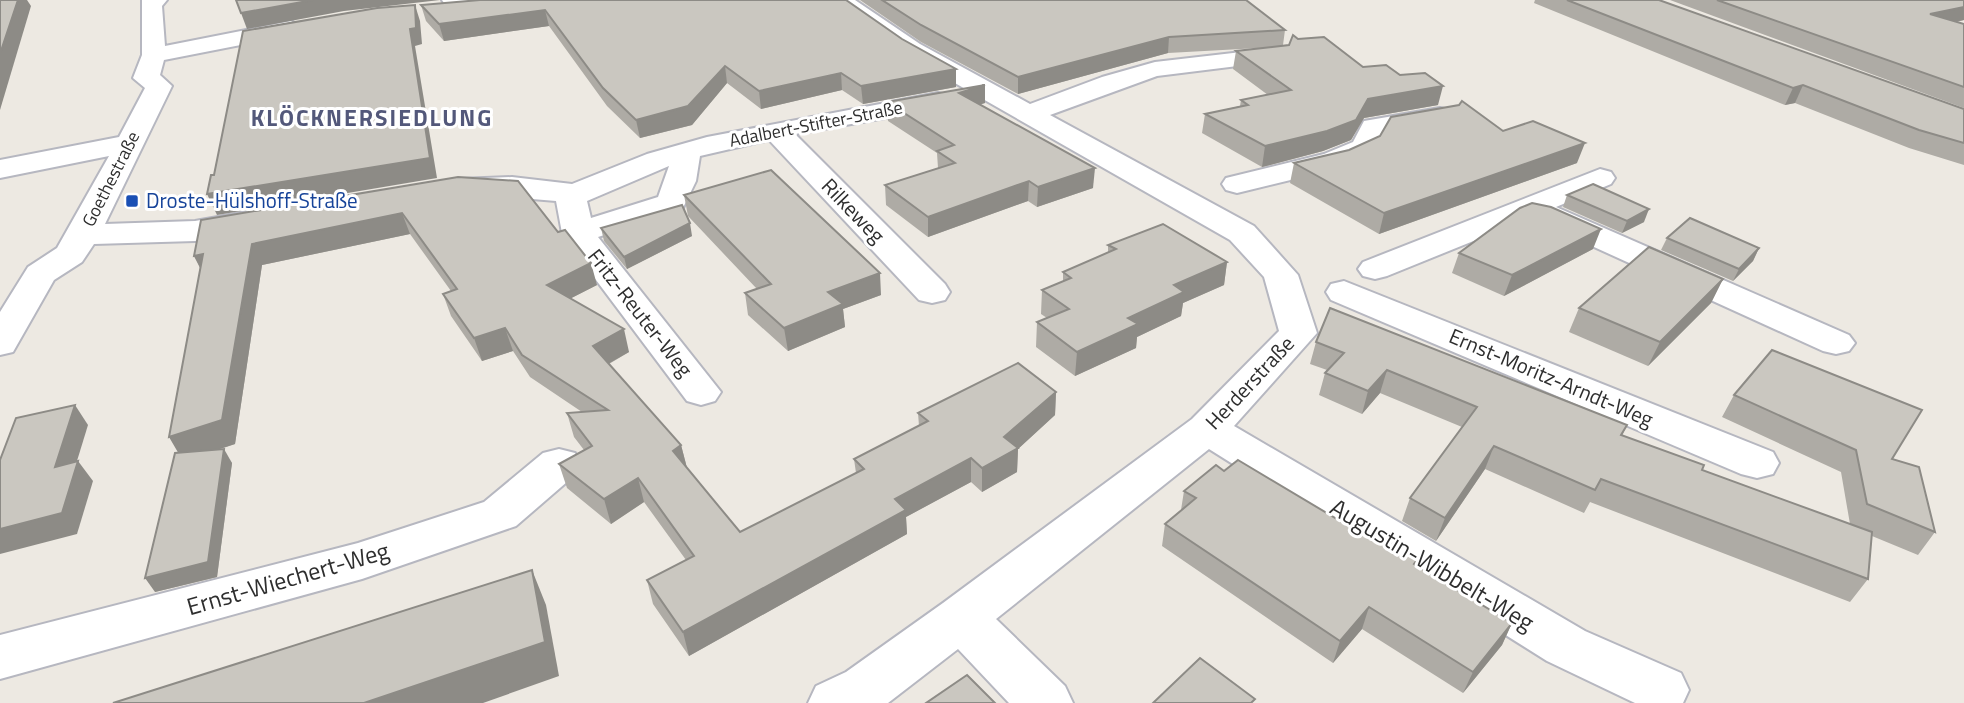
<svg xmlns="http://www.w3.org/2000/svg" width="1964" height="703" font-family="'Titillium Web',sans-serif">
<style>
.lines{fill:none;stroke-linecap:round;stroke-linejoin:round}
.street-casing{stroke:#b6b7c0;stroke-width:4}
.street{fill:#fff;fill-rule:evenodd}
.wall{fill:#aeaba5}
.shaded-wall{fill:#8d8b86}
.building{fill:#cac7c0;stroke:#8d8b86;stroke-width:2}
.transit-dot{fill:#1a4fb4;stroke:#fff;stroke-width:2.5}
.labels{text-anchor:middle;stroke-width:6;stroke-linejoin:round;paint-order:stroke}
.far-street-label{font-size:18px;fill:#2e2e2e;stroke:#fff}
.transit-label{font-size:21px;fill:#164399;stroke:#fff;text-anchor:start}
.street-label{font-size:21px;fill:#2e2e2e;stroke:#fff}
.far-district-label{font-size:23px;font-weight:bold;letter-spacing:2px;fill:#53587a;stroke:#fff}
.near-street-label{font-size:24px;fill:#2e2e2e;stroke:#fff}
</style>
<rect width="100%" height="100%" fill="#ede9e2"/>
<g class="lines">
<defs>
<g id="street">
<path d="M142,0H167L162,6L165,46L291,21L302,28L291,35L164,60L160,75L172,86L105,224L195,221L252,211L263,214L268,221L263,228L195,241L94,244L82,262L54,280L13,352L0,355V312L28,267L57,248L109,156L0,178V160L119,137L145,88L133,78L142,55Z"/>
<path d="M442,0H577L566,6L459,15L451,13Z"/>
<path d="M830,0H855L920,44L1030,104L1102,77L1155,62L1276,48L1285,50L1288,55L1285,60L1157,76L1050,115L1254,226L1298,275L1317,333L1234,426L1585,631L1681,673L1689,690L1683,703H1635L1547,661L1209,449L996,619L1065,686L1073,703H1009L958,649L888,703H808L816,686L846,672L943,603L1192,419L1279,331L1264,277L1230,240L904,54Z"/>
<path d="M938,93L947,95L951,101L947,107L795,134L945,284L950,292L945,300L932,303L919,300L769,140L700,156L696,181L682,210L598,237L721,392L715,401L701,405L687,401L566,240L562,233L556,201L470,194L459,191L455,185L459,179L512,177L572,184L647,154L707,137ZM669,166L658,197L591,218L587,201Z"/>
<path d="M1440,108L1450,110L1454,116L1450,122L1385,133L1374,153L1344,167L1237,193L1226,190L1222,184L1226,178L1324,154L1353,142L1364,121Z"/>
<path d="M1600,169L1611,172L1615,178L1611,184L1556,207L1849,335L1855,343L1849,351L1836,354L1823,351L1539,222L1535,216L1387,276L1375,279L1363,276L1358,269L1363,262Z"/>
<path d="M1344,281L1773,452L1779,463L1773,474L1757,478L1741,474L1331,300L1326,292L1331,284Z"/>
<path d="M559,449L575,453L581,464L575,475L516,526L362,579L0,679V635L358,543L484,502L543,453Z"/>
</g>
</defs>
<use href="#street" class="street-casing"/>
<use href="#street" class="street"/>
</g>
<g class="wall">
<path d="M846,0L956,87L863,104L842,90L761,109L727,83L692,125L640,138L607,106L549,26L444,41L426,21L421,5Z"/>
<path d="M860,0H1246L1285,30L1283,45H1289L1298,39L1363,67L1438,105L1364,118L1351,140L1323,151L1262,167L1202,133L1205,114L1240,106L1241,100L1268,95L1233,69L1236,51L1259,48L1168,53L1018,94L921,42Z"/>
<path d="M1535,0H1659L1964,109V165L1909,148L1795,103L1785,105L1534,3Z"/>
<path d="M1670,0H1964V20L1956,22L1964,24V108Z"/>
<path d="M985,85V103L980,104L1093,188L1037,207L1028,201L928,237L886,205L885,185L938,168L937,153L888,121L887,102Z"/>
<path d="M1459,105L1503,131L1577,163L1379,234L1290,183L1294,163L1349,150Z"/>
<path d="M458,177L597,285L571,298L629,352L609,364L681,445L687,468L740,532L856,473L854,459L919,426L918,413L1056,392L1055,415L1018,449L1017,472L982,492L971,482L906,517L907,534L689,656L653,604L647,580L686,560L644,502L611,524L567,488L559,464L584,450L574,437L567,413L582,412L530,377L513,351L482,361L451,316L443,294L451,291L410,234L262,265L235,444L217,450L232,463L217,577L155,592L178,453L200,268L194,256Z"/>
<path d="M684,195L881,295L843,309L845,327L788,351L748,315L745,293L757,289L688,216Z"/>
<path d="M1567,195L1644,222L1622,233L1563,207Z"/>
<path d="M601,228L692,236L627,269L604,241Z"/>
<path d="M1667,238L1759,248L1753,261L1733,281L1661,250Z"/>
<path d="M1108,245L1227,262L1224,285L1183,303L1181,316L1137,337L1136,348L1075,376L1036,347L1037,322L1047,318L1041,314L1042,290L1063,282V272L1108,253Z"/>
<path d="M1593,249L1504,296L1452,273L1459,253Z"/>
<path d="M1723,279L1711,303L1648,366L1569,332L1579,308Z"/>
<path d="M1316,342L1627,425L1622,436L1702,470L1850,524L1841,472L1722,417L1734,395L1892,459L1935,532L1918,555L1872,536L1868,579L1850,602L1590,502L1584,513L1485,469L1436,541L1402,521L1410,498L1462,427L1380,393L1362,414L1319,395L1325,373L1327,370L1310,364Z"/>
<path d="M1224,471L1377,543L1419,557L1416,565L1512,623L1502,645L1463,693L1362,629L1333,663L1162,546L1165,524L1181,510L1184,491Z"/>
</g>
<g class="shaded-wall">
<path d="M18,0H27L31,6L0,110V54Z"/>
<path d="M313,0H440L344,11L247,29L241,13Z"/>
<path d="M415,5L420,21L422,44L415,46L437,178L217,215L207,194Z"/>
<path d="M1964,7V20L1922,29L1930,14Z"/>
<path d="M545,10L549,26L444,41L439,24Z"/>
<path d="M1169,37L1168,53L1018,94V77Z"/>
<path d="M725,66L727,83L692,125L640,138L636,120Z"/>
<path d="M956,69V87L863,104L861,86Z"/>
<path d="M841,73L842,90L761,109L759,91Z"/>
<path d="M985,85V103L960,111L959,93Z"/>
<path d="M1803,85L1795,103L1785,105L1793,88Z"/>
<path d="M1443,86L1438,105L1364,118L1351,140L1323,151L1262,167L1265,146L1368,99Z"/>
<path d="M1585,143L1577,163L1379,234L1384,213Z"/>
<path d="M1095,168L1093,188L1037,207L1038,187Z"/>
<path d="M1029,181L1028,201L928,237V217Z"/>
<path d="M1649,209L1644,222L1622,233L1627,221Z"/>
<path d="M402,213L410,234L262,265L235,444L183,461L169,437L252,244Z"/>
<path d="M690,223L692,236L627,269L624,257Z"/>
<path d="M1601,229L1593,249L1504,296L1512,275Z"/>
<path d="M1759,248L1753,261L1733,281L1739,269Z"/>
<path d="M203,254L205,277L194,256Z"/>
<path d="M1227,262L1224,285L1183,303L1181,316L1137,337L1136,348L1075,376L1077,352L1128,318L1174,285Z"/>
<path d="M591,263L597,285L554,307L547,285Z"/>
<path d="M880,273L881,295L843,309L845,327L788,351L784,328L828,292Z"/>
<path d="M1723,279L1711,303L1648,366L1660,342Z"/>
<path d="M505,328L513,351L482,361L474,338Z"/>
<path d="M624,329L629,352L599,369L593,346Z"/>
<path d="M1387,370L1380,393L1362,414L1368,391Z"/>
<path d="M1056,392L1055,415L1018,449L1017,472L982,492V468L1004,437Z"/>
<path d="M75,405L88,425L69,487L55,467Z"/>
<path d="M681,445L687,468L673,451Z"/>
<path d="M1494,446L1485,469L1436,541L1445,518Z"/>
<path d="M224,449L232,463L217,577L155,592L145,578Z"/>
<path d="M971,458V482L906,517L907,534L689,656L683,632L895,499Z"/>
<path d="M78,461L93,481L77,534L0,554V529Z"/>
<path d="M638,478L644,502L611,524L604,499Z"/>
<path d="M532,570L546,605L559,676L483,703H364Z"/>
<path d="M1369,607L1362,629L1333,663L1340,641Z"/>
<path d="M1512,623L1502,645L1463,693L1473,672Z"/>
</g>
<g class="building">
<path d="M0,0H18L0,54Z"/>
<path d="M236,0H313L241,13Z"/>
<path d="M480,0H846L902,39L956,69L861,86L841,73L759,91L725,66L688,106L636,120L603,88L545,10L439,24L421,5Z"/>
<path d="M882,0H1246L1285,30L1169,37L1018,77L921,25Z"/>
<path d="M1567,0H1659L1964,109V143L1919,130L1803,85L1793,88Z"/>
<path d="M1717,0H1964V7L1930,14L1964,24V87Z"/>
<path d="M415,5L416,28L410,29L430,158L207,194L211,175H214L243,31L377,8Z"/>
<path d="M1293,35L1298,39L1324,37L1363,67L1386,65L1400,75L1425,73L1443,86L1368,99L1356,120L1327,131L1265,146L1205,114L1248,105L1241,100L1291,90L1236,51L1289,45Z"/>
<path d="M985,85L959,93L1095,168L1038,187L1029,181L928,217L885,185L955,163L937,151L954,145L887,102Z"/>
<path d="M1462,101L1503,131L1533,121L1585,143L1384,213L1294,163L1349,150L1380,136L1391,117L1459,105Z"/>
<path d="M771,170L880,273L828,292L843,304L784,328L745,293L771,284L684,195Z"/>
<path d="M458,177L518,181L558,232L565,230L591,263L547,285L624,329L593,346L681,445L673,451L740,532L864,469L854,459L928,421L918,413L1018,363L1056,392L1004,437L1018,448L982,468L971,458L895,499L906,510L683,632L647,580L694,556L638,478L604,499L559,464L592,446L567,413L608,410L522,355L505,328L474,338L443,294L457,289L402,213L252,244L222,420L169,437L203,254L194,256L201,220Z"/>
<path d="M1593,184L1649,209L1627,221L1567,195Z"/>
<path d="M1532,203L1551,207L1601,229L1512,275L1459,253L1520,208Z"/>
<path d="M682,205L690,223L624,257L601,228Z"/>
<path d="M1690,218L1759,248L1739,269L1667,238Z"/>
<path d="M1163,224L1227,262L1174,285L1184,292L1128,318L1138,324L1077,352L1037,322L1069,309L1042,290L1071,278L1063,272L1116,249L1108,245Z"/>
<path d="M1649,247L1723,279L1660,342L1579,308Z"/>
<path d="M1330,308L1627,425L1621,435L1704,465L1702,470L1872,532L1868,579L1601,479L1595,490L1494,446L1445,518L1410,498L1477,407L1387,370L1368,391L1325,373L1344,353L1316,342Z"/>
<path d="M1772,350L1922,410L1892,459L1919,467L1935,532L1867,504L1856,450L1734,395Z"/>
<path d="M75,405L55,467L78,461L62,513L0,529V460L16,418Z"/>
<path d="M224,449L208,562L145,578L175,453Z"/>
<path d="M1238,460L1377,543L1383,535L1419,557L1414,564L1512,623L1473,672L1369,607L1340,641L1165,524L1196,498L1184,491L1216,465L1224,471Z"/>
<path d="M532,570L545,642L364,703H113Z"/>
<path d="M1200,658L1255,699L1251,703H1153Z"/>
<path d="M967,675L995,703H926Z"/>
</g>
<rect class="transit-dot" x="125" y="194" width="14" height="14" rx="3.5"/>
<g class="labels">
<g class="far-street-label">
<text transform="translate(816 124) rotate(-11)" y="6">Adalbert-Stifter-Straße</text>
<text transform="translate(111 179) rotate(-63)" y="6">Goethestraße</text>
</g>
<g class="transit-label">
<text x="146" y="208">Droste-Hülshoff-Straße</text>
</g>
<g class="street-label">
<text transform="translate(853 211) rotate(46)" y="7">Rilkeweg</text>
<text transform="translate(640 313) rotate(52)" y="7">Fritz-Reuter-Weg</text>
<text transform="translate(1551 378) rotate(23)" y="7">Ernst-Moritz-Arndt-Weg</text>
<text transform="translate(1250 383) rotate(-47)" y="7">Herderstraße</text>
</g>
<g class="far-district-label">
<text x="372" y="126">KLÖCKNERSIEDLUNG</text>
</g>
<g class="near-street-label">
<text transform="translate(1432 565) rotate(31)" y="8">Augustin-Wibbelt-Weg</text>
<text transform="translate(288 579) rotate(-16)" y="8">Ernst-Wiechert-Weg</text>
</g>
</g>
</svg>
